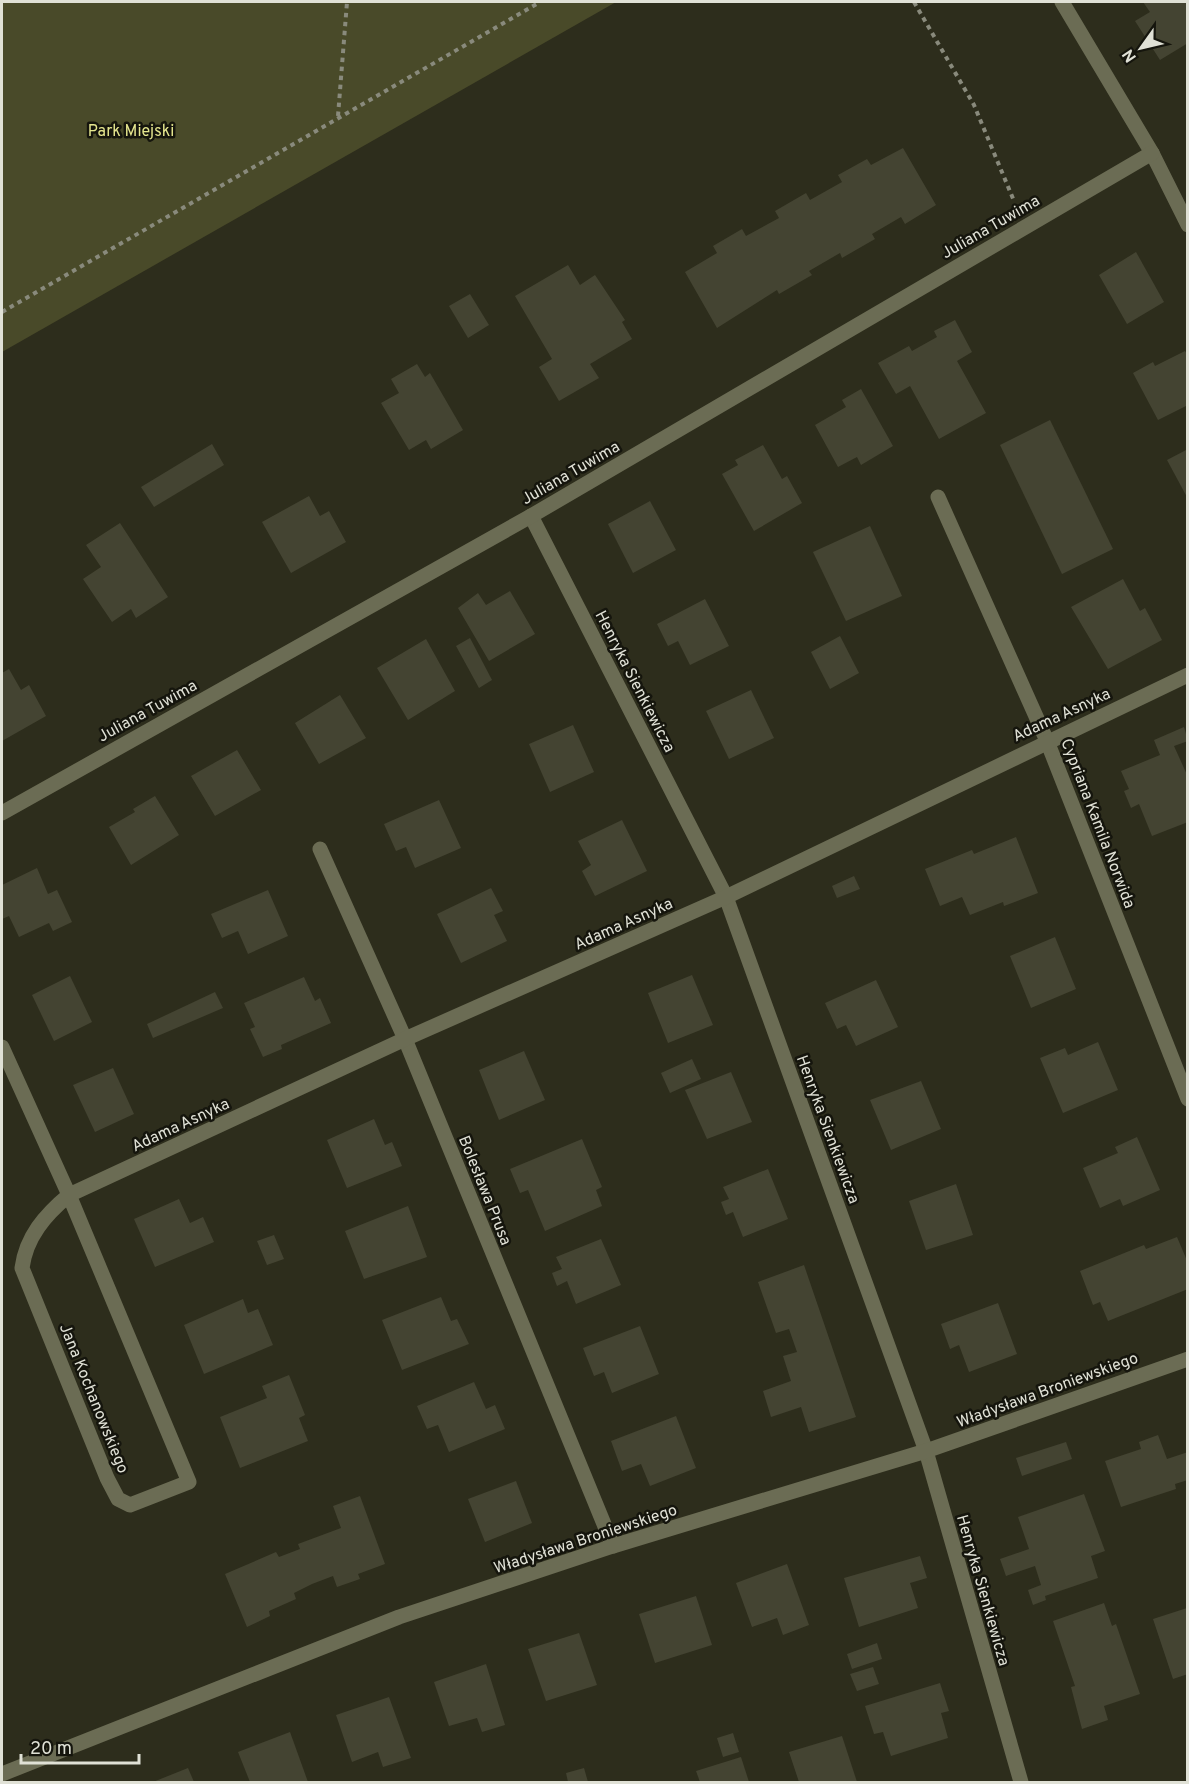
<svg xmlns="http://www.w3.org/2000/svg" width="1189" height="1784" font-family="Overpass,sans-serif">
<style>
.green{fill:#494a29}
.building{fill:#444432}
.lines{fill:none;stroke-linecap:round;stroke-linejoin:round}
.path{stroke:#898a7c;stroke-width:4;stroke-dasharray:4.5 4.5;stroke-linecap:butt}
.minor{stroke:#6b6c54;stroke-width:15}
.labels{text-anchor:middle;stroke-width:5;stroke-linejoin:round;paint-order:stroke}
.park-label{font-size:16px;fill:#e6e78f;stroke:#15150d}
.street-label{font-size:16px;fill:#e0e1d6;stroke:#15150d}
</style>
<rect width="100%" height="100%" fill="#2d2d1c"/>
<path class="green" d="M2,2H616L2,352Z"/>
<g class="building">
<path d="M1143,2H1188V43L1160,60L1135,21L1150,12Z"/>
<path d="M903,148L936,205L905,224L901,217L872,234L875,239L842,258L840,253L809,271L812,275L779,294L777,290L717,328L685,272L717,253L713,246L742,229L746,236L779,218L775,211L806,193L810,200L842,182L838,175L867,159L871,165Z"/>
<path d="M1136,252L1164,302L1127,324L1099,275Z"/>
<path d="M568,265L580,285L595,275L625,320L622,322L632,339L590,364L599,378L559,401L539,367L552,359L515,296Z"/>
<path d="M470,294L489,325L468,338L449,306Z"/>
<path d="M955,320L972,352L957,361L986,413L939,439L910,386L896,394L878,363L909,346L912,351L937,337L934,331Z"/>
<path d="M1185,351L1188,356V405L1158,420L1133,373L1153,362L1155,366Z"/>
<path d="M417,364L425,377L430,373L463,430L431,449L426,440L409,450L381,403L399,393L391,379Z"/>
<path d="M861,389L893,446L861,465L857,457L838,467L815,425L846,407L842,400Z"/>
<path d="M1050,420L1113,549L1062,574L1000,445Z"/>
<path d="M212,444L224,465L154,507L141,487Z"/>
<path d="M763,445L782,479L787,476L802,503L754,531L722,474L738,465L735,460Z"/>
<path d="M1188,449V499L1167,460Z"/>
<path d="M309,496L320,516L329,511L346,542L291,573L262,522Z"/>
<path d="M650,501L676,550L633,573L608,524Z"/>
<path d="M120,523L168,597L136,618L131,609L112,622L83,579L101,567L86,545Z"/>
<path d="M870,526L902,596L846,621L813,552Z"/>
<path d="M1123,579L1140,611L1145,608L1162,640L1108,669L1071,607Z"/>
<path d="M510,591L535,634L489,661L458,608L478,593L486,605Z"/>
<path d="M705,599L729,646L690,665L678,641L668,646L657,624Z"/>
<path d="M840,636L859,673L830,689L811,652Z"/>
<path d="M470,638L492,680L479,688L456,646Z"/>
<path d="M426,639L455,691L408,720L377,668Z"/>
<path d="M9,669L21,690L29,685L46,716L2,741V673Z"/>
<path d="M751,690L774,738L729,759L706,711Z"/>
<path d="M340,695L366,738L319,764L295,723Z"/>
<path d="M573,725L594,772L550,792L529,744Z"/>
<path d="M1184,727L1188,741L1174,746L1188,777V822L1152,836L1139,804L1131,808L1124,791L1129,789L1121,771L1160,755L1154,740Z"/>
<path d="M237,750L261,790L215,816L191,776Z"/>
<path d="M155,796L179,835L131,865L109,827L135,812L133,809Z"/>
<path d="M439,800L461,848L415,868L406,847L396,851L384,824Z"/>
<path d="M622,820L647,871L595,896L582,871L591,865L578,841Z"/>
<path d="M1016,837L1038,893L1004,906L1003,902L970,915L962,897L940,906L925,869L972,850L974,854Z"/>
<path d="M37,868L48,894L57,890L72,922L53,931L49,923L19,937L9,916L2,919V885Z"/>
<path d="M854,876L860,889L837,898L832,886Z"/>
<path d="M491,888L503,911L494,915L507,941L461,963L437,914Z"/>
<path d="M268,890L288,936L248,954L238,931L222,938L211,914Z"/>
<path d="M1055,937L1076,989L1031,1008L1010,956Z"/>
<path d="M692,975L713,1025L668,1043L648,993Z"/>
<path d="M70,976L92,1022L54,1041L32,995Z"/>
<path d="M304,977L315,1001L320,998L331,1023L281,1045L282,1049L263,1057L250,1029L255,1027L244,1003Z"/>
<path d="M876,980L898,1027L856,1046L846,1025L837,1029L825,1003Z"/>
<path d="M215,992L223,1008L153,1038L147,1024Z"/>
<path d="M1098,1042L1118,1090L1063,1113L1040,1058L1065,1048L1068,1055Z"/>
<path d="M524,1051L545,1100L499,1120L479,1070Z"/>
<path d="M692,1059L701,1079L670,1093L661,1073Z"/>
<path d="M113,1068L134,1114L95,1132L73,1085Z"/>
<path d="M731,1072L752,1122L707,1139L685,1090Z"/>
<path d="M921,1081L941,1129L891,1150L870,1100Z"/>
<path d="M374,1119L385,1145L392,1142L402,1166L347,1188L327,1140Z"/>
<path d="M1137,1137L1160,1190L1123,1206L1120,1199L1100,1208L1083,1168L1118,1153L1115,1147Z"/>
<path d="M582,1139L602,1187L596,1190L602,1206L545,1231L528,1190L520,1193L510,1169Z"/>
<path d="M768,1169L788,1219L743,1237L733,1212L726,1215L721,1202L729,1199L723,1187Z"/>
<path d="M956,1184L973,1235L926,1250L909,1201Z"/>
<path d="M179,1199L190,1223L203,1217L214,1242L155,1267L134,1219Z"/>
<path d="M408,1206L427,1257L364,1279L345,1231Z"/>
<path d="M274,1235L284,1259L267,1265L257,1241Z"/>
<path d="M1177,1237L1188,1263V1289L1108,1321L1100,1302L1093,1305L1080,1271L1144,1245L1146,1249Z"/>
<path d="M601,1239L621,1285L576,1304L567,1281L557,1286L552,1273L562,1269L556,1257Z"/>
<path d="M804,1265L856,1417L809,1432L801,1407L771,1417L763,1391L791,1381L783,1356L797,1352L789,1329L776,1333L758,1282Z"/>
<path d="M441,1297L451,1321L457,1319L469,1344L402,1370L382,1320Z"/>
<path d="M243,1299L248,1313L258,1309L273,1345L204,1374L184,1325Z"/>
<path d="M998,1303L1017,1354L969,1372L959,1345L950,1349L941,1324Z"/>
<path d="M640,1326L659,1374L612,1393L604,1372L594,1376L583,1348Z"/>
<path d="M289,1375L305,1415L299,1418L308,1441L240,1468L220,1417L267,1398L262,1386Z"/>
<path d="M474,1382L486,1409L495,1405L505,1429L449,1452L438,1425L427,1429L417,1406Z"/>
<path d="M676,1416L696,1468L650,1486L641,1464L622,1471L611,1441Z"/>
<path d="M1158,1435L1167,1459L1188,1452V1480L1175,1484L1176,1489L1121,1507L1105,1461L1141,1449L1139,1442Z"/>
<path d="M1066,1442L1072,1459L1022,1476L1016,1458Z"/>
<path d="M516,1481L532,1523L485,1542L468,1499Z"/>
<path d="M1084,1494L1105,1551L1091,1556L1098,1578L1045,1596L1046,1600L1033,1605L1028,1590L1041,1585L1035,1566L1006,1576L1000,1559L1029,1549L1018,1517Z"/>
<path d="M360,1496L385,1564L358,1574L360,1579L337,1587L333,1576L312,1584L294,1593L296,1599L269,1611L270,1616L247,1627L225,1574L276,1552L279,1557L300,1549L298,1544L341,1528L333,1506Z"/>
<path d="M920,1556L927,1578L910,1583L918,1608L859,1627L844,1578Z"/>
<path d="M787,1564L809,1625L783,1635L777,1618L752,1627L736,1583Z"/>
<path d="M696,1596L712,1645L655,1663L639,1614Z"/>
<path d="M1104,1603L1112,1626L1116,1624L1140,1694L1104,1706L1108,1720L1082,1729L1071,1687L1075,1686L1053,1621Z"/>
<path d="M1187,1608L1188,1674L1173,1679L1153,1619Z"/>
<path d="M579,1633L597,1685L546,1701L528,1649Z"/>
<path d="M877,1643L882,1659L852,1669L847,1654Z"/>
<path d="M486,1664L505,1725L482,1732L477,1718L449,1726L434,1682Z"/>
<path d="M873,1667L879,1684L857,1691L850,1674Z"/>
<path d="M940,1683L949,1711L941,1713L948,1738L891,1756L883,1732L874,1734L865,1706Z"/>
<path d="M389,1697L411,1758L383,1767L378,1752L352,1762L336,1715Z"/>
<path d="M290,1732L308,1782H250L238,1752Z"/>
<path d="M733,1733L739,1752L723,1757L717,1738Z"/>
<path d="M842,1736L857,1782H799L789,1752Z"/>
<path d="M741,1757L749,1782H700L696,1771Z"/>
<path d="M188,1768L194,1782H153Z"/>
<path d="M584,1768L588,1782H568L566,1773Z"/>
</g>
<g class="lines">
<g class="path">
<path d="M914,2L974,105L1014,201"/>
<path d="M338,116L347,2"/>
<path d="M2,312L540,2"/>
</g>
<g class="minor">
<path d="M1062,2L1152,153L1188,225"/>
<path d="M938,497L1047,741L1188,1099"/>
<path d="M531,516L726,897L926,1451L1021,1782"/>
<path d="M2,813L531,516L1152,153"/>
<path d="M320,849L405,1039L613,1546"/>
<path d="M2,1047L69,1195L189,1482L130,1505L118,1499L107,1478L22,1268C26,1237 45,1215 69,1195L405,1039L726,897L1188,675"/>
<path d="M2,1774L399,1617L613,1546L926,1451L1188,1359"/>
</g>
</g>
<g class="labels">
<g class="park-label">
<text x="131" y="136">Park Miejski</text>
</g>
<g class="street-label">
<text transform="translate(990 226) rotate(-30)" y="6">Juliana Tuwima</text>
<text transform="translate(570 472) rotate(-30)" y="6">Juliana Tuwima</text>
<text transform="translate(636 681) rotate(63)" y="6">Henryka Sienkiewicza</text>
<text transform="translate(147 710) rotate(-29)" y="6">Juliana Tuwima</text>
<text transform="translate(1061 714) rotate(-25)" y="6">Adama Asnyka</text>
<text transform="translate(1099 823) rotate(69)" y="6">Cypriana Kamila Norwida</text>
<text transform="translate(623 923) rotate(-24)" y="6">Adama Asnyka</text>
<text transform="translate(180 1124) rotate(-25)" y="6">Adama Asnyka</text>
<text transform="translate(829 1129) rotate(70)" y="6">Henryka Sienkiewicza</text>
<text transform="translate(486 1190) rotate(68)" y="6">Bolesława Prusa</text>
<text transform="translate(1047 1389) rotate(-20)" y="6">Władysława Broniewskiego</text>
<text transform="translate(95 1398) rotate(68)" y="6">Jana Kochanowskiego</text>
<text transform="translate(585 1538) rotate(-18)" y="6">Władysława Broniewskiego</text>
<text transform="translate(984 1590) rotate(74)" y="6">Henryka Sienkiewicza</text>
</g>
</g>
<rect width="1189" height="1784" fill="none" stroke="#e0e1d6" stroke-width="6"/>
<g transform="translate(1141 48) rotate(236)" stroke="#15150d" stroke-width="4.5" paint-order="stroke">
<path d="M0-4.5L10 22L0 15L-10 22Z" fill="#e0e1d6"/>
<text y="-9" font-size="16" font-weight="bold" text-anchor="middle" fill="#e0e1d6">N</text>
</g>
<path d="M21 1754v9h118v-9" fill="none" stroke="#e0e1d6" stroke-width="3"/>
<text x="30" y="1754" font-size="18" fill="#e0e1d6" stroke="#15150d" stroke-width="4.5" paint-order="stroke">20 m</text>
</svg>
